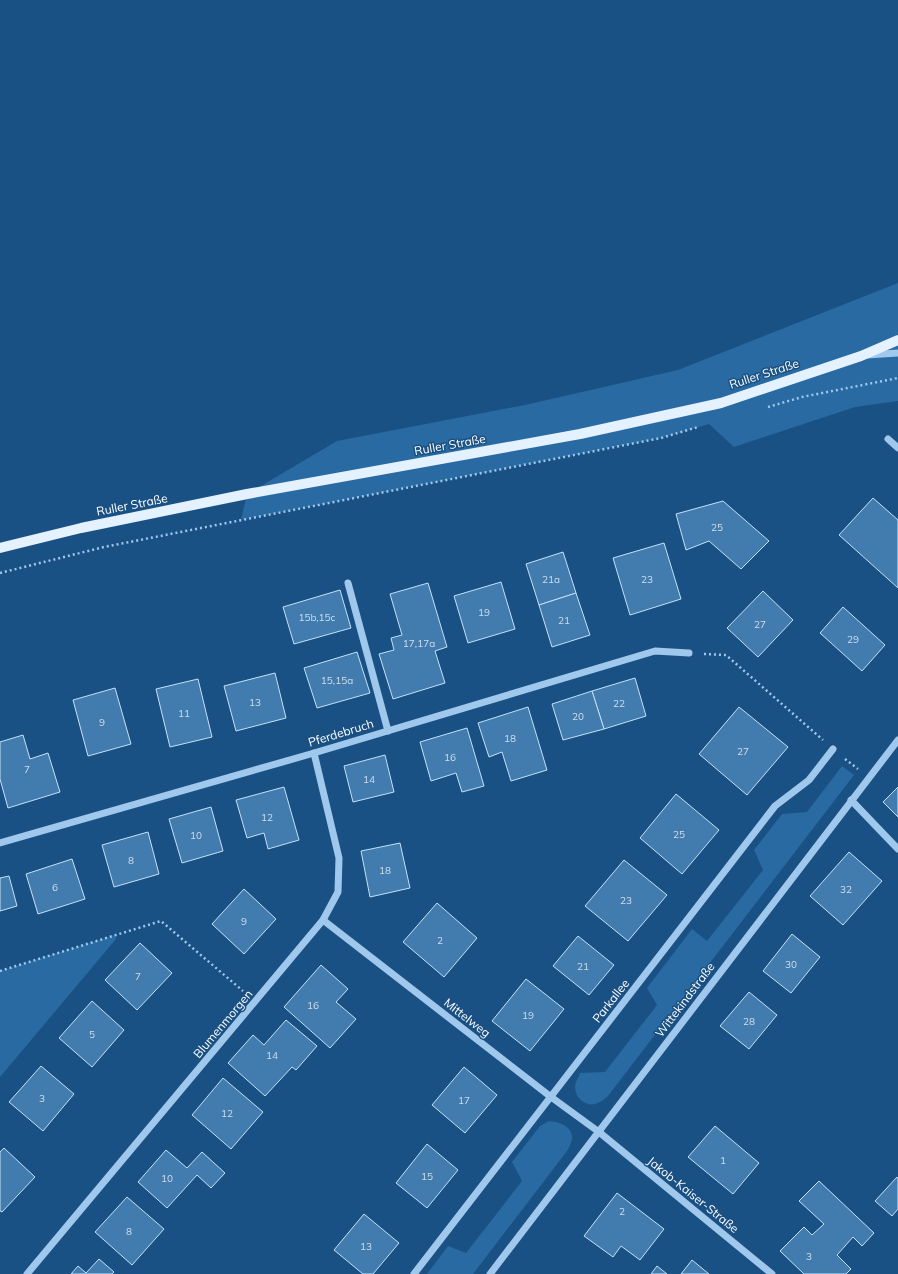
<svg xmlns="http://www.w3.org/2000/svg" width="898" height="1274" font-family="Mulish,sans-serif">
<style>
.green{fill:#286aa1}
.building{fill:#427cae;stroke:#c4e1f9}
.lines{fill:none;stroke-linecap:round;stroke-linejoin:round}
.path{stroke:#9fc8ec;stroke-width:2.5;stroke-dasharray:2 3;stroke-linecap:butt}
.minor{stroke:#9fc8ec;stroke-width:7}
.major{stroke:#e4f1ff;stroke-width:10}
.labels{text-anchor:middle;stroke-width:3;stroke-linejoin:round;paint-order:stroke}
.number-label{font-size:10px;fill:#d0deeb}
.street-label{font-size:12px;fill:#fff;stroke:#1a5184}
</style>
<rect width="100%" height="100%" fill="#1a5184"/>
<g class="green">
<path d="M898,283V401L855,407L734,447L709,424L661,438L241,520L247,494L337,441L525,405L678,370Z"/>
<path d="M842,766L854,775L608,1096C598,1105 589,1109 578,1097C576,1094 575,1089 575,1085C576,1081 579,1077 580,1073L605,1072L657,1005L647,988L692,929L707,941L763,870L754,850L782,814L807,812Z"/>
<path d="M115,935L116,939L0,1077V971Z"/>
<path d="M549,1121C559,1122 573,1126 572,1139C571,1143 569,1148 567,1151L473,1274H427L448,1246L466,1253L522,1181L512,1162L540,1126Z"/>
</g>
<g class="building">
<path d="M873,498L898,520V588L839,535Z"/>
<path d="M723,501L769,541L741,569L709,541L686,550L676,514Z"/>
<path d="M664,543L681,599L630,615L613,558Z"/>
<path d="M563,552L576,593L539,605L526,564Z"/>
<path d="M501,582L515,629L468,643L454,596Z"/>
<path d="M428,583L447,647L435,651L445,683L393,699L379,654L394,650L391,638L402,635L390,594Z"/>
<path d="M340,590L351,628L294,644L283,607Z"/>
<path d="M763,591L793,620L758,657L727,628Z"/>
<path d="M576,593L590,635L552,647L539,605Z"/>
<path d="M843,607L885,645L862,671L820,633Z"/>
<path d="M357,652L370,693L317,708L304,668Z"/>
<path d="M275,673L286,718L236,731L224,686Z"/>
<path d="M635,678L646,716L604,729L592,691Z"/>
<path d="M198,679L212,737L170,747L156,689Z"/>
<path d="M115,688L131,744L88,756L73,700Z"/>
<path d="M592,691L604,729L563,740L552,704Z"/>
<path d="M528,707L547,770L511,781L502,752L489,757L478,723Z"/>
<path d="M739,707L788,747L747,795L699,754Z"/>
<path d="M467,728L484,786L462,792L456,773L431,781L420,742Z"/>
<path d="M23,735L30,759L48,753L60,792L8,808L0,779V742Z"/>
<path d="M385,755L394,792L353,802L344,766Z"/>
<path d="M284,787L299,840L268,849L264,833L247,838L236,800Z"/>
<path d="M898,787V817L883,802Z"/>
<path d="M676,794L719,830L682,874L640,838Z"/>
<path d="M211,807L223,851L182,863L169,819Z"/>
<path d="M148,832L159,874L114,887L102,845Z"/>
<path d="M400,843L410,888L370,897L361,851Z"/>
<path d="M849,852L882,881L843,925L810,896Z"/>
<path d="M72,859L85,899L38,914L26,874Z"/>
<path d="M624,860L667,895L628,941L585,906Z"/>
<path d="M9,876L17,906L0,911V878Z"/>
<path d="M244,889L276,919L244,954L212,924Z"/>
<path d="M437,903L477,938L444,977L403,942Z"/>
<path d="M792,934L820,957L791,993L763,971Z"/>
<path d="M578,936L614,965L589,995L553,966Z"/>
<path d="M140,943L172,973L137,1010L105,980Z"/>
<path d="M321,965L348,989L336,1002L356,1019L330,1048L284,1007Z"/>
<path d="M526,979L564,1009L530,1051L492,1021Z"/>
<path d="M749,992L777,1015L749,1049L720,1026Z"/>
<path d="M92,1001L124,1030L92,1067L59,1038Z"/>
<path d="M286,1020L317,1046L296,1070L292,1067L265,1096L228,1063L253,1035L264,1045Z"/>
<path d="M41,1066L74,1094L43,1131L9,1102Z"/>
<path d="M464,1067L497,1095L465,1133L432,1105Z"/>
<path d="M223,1078L263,1112L231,1149L192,1115Z"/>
<path d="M715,1126L759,1163L733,1194L688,1157Z"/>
<path d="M427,1144L458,1170L427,1208L396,1183Z"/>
<path d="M4,1148L35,1177L2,1212L0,1211V1152Z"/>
<path d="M166,1150L187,1168L202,1152L225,1173L211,1188L197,1175L167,1208L138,1182Z"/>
<path d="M897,1177L898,1179V1209L892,1216L875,1201Z"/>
<path d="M819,1181L874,1233L862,1246L853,1237L837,1255L851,1269L846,1274H804L780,1251L804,1227L812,1235L824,1224L799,1201Z"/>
<path d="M617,1193L664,1229L640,1260L621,1246L613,1257L584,1236Z"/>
<path d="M127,1197L164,1229L132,1265L95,1232Z"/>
<path d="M364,1214L399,1243L373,1274H363L334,1250Z"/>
<path d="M99,1259L114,1272L112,1274H71L78,1266L86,1273Z"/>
<path d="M692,1260L709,1274H681Z"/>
<path d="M657,1266L667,1274H651Z"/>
</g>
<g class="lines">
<g class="path">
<path d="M768,407L802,397L898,378"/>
<path d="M0,573L104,547L661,438L698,427"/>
<path d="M704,654L726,655L823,740"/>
<path d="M845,759L858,769"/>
<path d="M0,971L161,921L243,991"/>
</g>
<g class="minor">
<path d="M867,355L898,353"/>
<path d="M888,439L898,448"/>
<path d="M348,583L388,731"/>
<path d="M851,800L898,849"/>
<path d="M0,843L314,753L655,651L689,653"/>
<path d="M323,920L551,1097L599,1132L772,1274"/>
<path d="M27,1274L323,920L338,892L339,858L314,753"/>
<path d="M414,1274L775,806L809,780L833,749"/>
<path d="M490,1274L898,740"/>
</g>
<path class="major" d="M0,548L81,528L247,494L580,434L721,403L861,356L898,340"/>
</g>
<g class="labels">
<g class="number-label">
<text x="717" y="531">25</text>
<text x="551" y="583">21a</text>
<text x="647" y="583">23</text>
<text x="484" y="616">19</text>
<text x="317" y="621">15b,15c</text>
<text x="564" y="624">21</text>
<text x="760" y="628">27</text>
<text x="853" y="643">29</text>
<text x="419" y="647">17,17a</text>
<text x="337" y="684">15,15a</text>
<text x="255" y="706">13</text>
<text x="619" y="707">22</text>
<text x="184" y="717">11</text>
<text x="578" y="720">20</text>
<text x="102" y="726">9</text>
<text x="510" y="742">18</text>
<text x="743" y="755">27</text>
<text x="450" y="761">16</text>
<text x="27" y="773">7</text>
<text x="369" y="783">14</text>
<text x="267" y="821">12</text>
<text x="679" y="838">25</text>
<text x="196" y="839">10</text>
<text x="131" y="864">8</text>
<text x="385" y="874">18</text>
<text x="55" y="891">6</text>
<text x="846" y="893">32</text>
<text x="626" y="904">23</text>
<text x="244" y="925">9</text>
<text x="440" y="944">2</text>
<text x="791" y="968">30</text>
<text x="583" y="970">21</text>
<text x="138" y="980">7</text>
<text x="313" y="1009">16</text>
<text x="528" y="1019">19</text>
<text x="749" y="1025">28</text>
<text x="92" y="1038">5</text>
<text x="272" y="1059">14</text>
<text x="42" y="1102">3</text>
<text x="464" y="1104">17</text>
<text x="227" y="1117">12</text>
<text x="723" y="1164">1</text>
<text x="427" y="1180">15</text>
<text x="167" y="1182">10</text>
<text x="622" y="1215">2</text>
<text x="129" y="1235">8</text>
<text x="366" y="1250">13</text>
<text x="809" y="1260">3</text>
</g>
<g class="street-label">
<text transform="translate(764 374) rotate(-18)" y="4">Ruller Straße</text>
<text transform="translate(450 445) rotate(-10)" y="4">Ruller Straße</text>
<text transform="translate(132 505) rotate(-11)" y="4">Ruller Straße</text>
<text transform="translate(341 733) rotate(-17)" y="4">Pferdebruch</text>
<text transform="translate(685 1000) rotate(-53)" y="4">Wittekindstraße</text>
<text transform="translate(611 1001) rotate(-52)" y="4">Parkallee</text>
<text transform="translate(467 1018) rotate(38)" y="4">Mittelweg</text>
<text transform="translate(223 1024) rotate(-50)" y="4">Blumenmorgen</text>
<text transform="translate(693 1195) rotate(39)" y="4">Jakob-Kaiser-Straße</text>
</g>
</g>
</svg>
